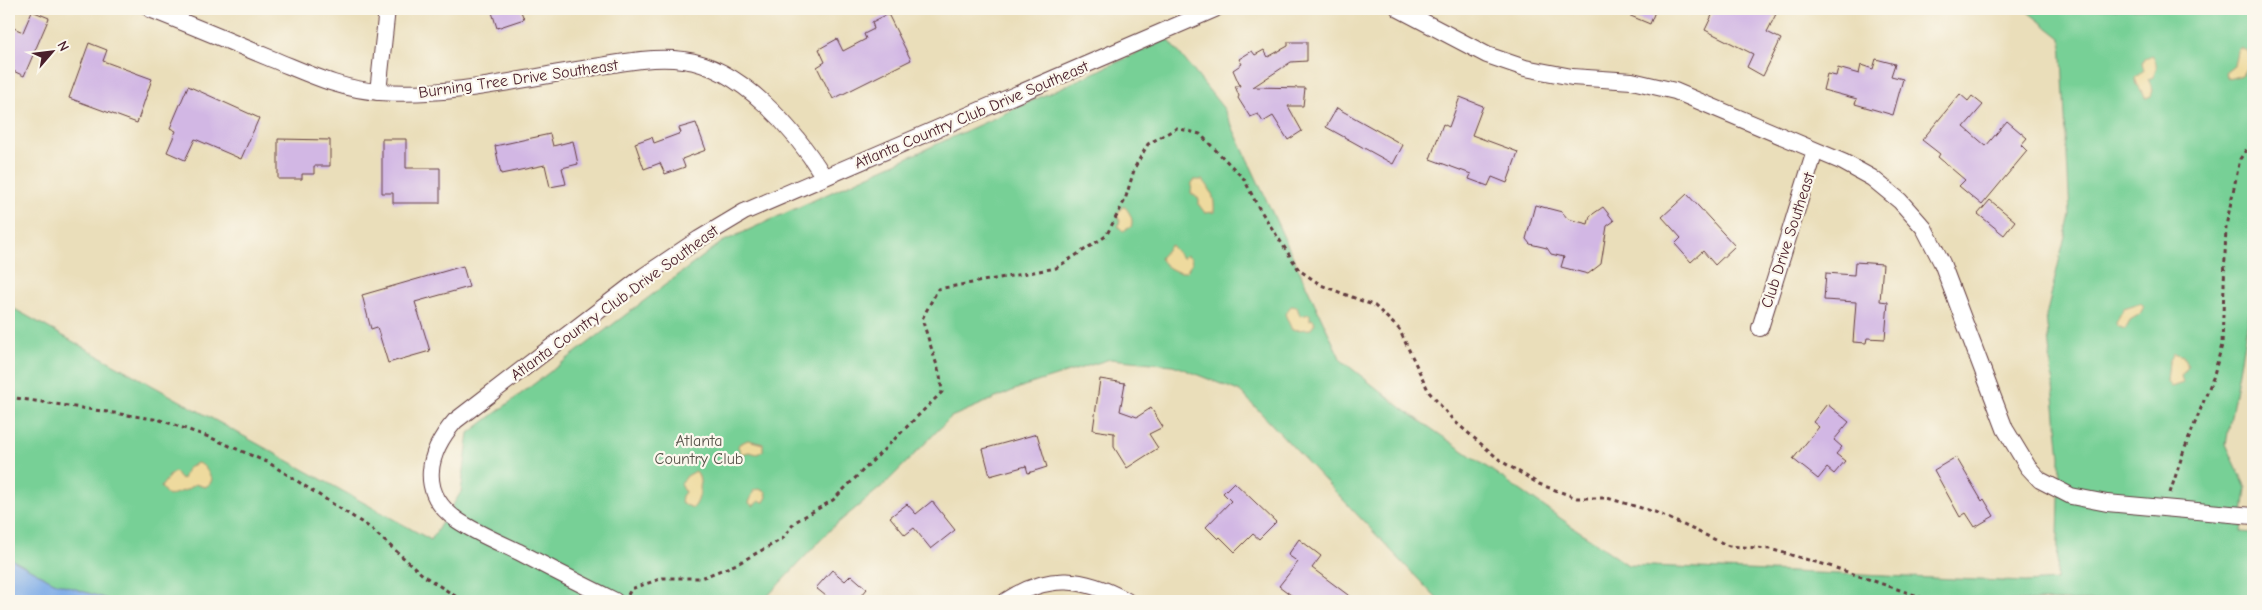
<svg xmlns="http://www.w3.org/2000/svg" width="2262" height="610" font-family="'Comic Neue',sans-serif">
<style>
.green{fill:#77d096;stroke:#607860}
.sand{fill:#eeda9e;stroke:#9c7c64}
.water{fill:#7dabe7;stroke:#646589}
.building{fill:#d2b7e4}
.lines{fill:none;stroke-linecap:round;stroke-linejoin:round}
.minor-casing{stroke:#623c40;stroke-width:18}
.path{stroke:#623c40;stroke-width:3;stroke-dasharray:4 4;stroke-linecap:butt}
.minor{stroke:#fff;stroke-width:16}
.labels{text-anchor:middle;stroke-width:4.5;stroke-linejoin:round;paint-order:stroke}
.street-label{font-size:16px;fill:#4a1f2b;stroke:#fbf7ec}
.park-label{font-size:16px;fill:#58544b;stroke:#fbf7ec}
</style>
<rect width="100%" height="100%" fill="#fbf7ec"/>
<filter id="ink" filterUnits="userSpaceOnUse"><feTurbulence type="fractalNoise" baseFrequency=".02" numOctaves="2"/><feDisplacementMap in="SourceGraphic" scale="10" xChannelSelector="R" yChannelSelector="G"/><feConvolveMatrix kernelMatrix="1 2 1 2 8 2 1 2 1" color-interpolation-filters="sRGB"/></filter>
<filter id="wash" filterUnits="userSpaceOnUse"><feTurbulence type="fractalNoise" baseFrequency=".0096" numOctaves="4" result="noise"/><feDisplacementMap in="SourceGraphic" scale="20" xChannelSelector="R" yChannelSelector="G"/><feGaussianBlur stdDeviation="1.12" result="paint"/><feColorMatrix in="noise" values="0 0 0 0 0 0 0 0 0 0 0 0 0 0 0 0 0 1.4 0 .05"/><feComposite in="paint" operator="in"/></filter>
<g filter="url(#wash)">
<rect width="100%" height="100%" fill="#eadeba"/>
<path class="green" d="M2024,9H2253V292L2226,444L2246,488L2241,532L2253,533V601H1439L1241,392L1173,365L1110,359L1024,386L951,417L887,482L832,528L763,601L9,600V306L431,540L461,492L469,433L722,242L1168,39L1224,109L1341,360L1403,409L1628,565L2025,582L2057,580L2060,457L2046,316L2070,215L2061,38Z"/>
<g class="sand">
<path d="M2240,48L2248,51L2251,60L2242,75L2228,79L2225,73L2234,66L2237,51Z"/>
<path d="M2152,56C2158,63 2157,70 2153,77L2148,79L2153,90L2151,96L2146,98L2137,84L2135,78L2144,70L2142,63L2144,59Z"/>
<path d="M1194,180H1203C1212,190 1215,199 1214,212L1205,213L1199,205V199L1191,193L1192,183Z"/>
<path d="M1122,207H1125C1130,213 1134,220 1131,227L1123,231L1118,226L1120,221L1117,215Z"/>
<path d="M1171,245L1181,257L1183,258L1186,255L1191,258L1192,263L1187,271C1178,275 1165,267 1160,258Z"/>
<path d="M2140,303L2144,306L2140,314L2130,320L2125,329L2117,326L2116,322L2124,308Z"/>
<path d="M1291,306L1297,307L1300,316L1310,314V320L1313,319L1315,323L1311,329L1292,330L1285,314Z"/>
<path d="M2174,353L2183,356L2188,367L2181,376L2183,383L2171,387L2167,382L2169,362Z"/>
<path d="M748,440L763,444V451L757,454L749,452L742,454L738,447L739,444Z"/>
<path d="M197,463C206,465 207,472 212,479L210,484L205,487L195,484L186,490L168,496L161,487L170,475L175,472L179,478L183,479L187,469Z"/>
<path d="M696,471C703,478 701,502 693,508L681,503L682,496L685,492L681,484L687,476Z"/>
<path d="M759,489L766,492L767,497L764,502L759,501L753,506L749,503L754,490Z"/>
</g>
<path class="water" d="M9,558L54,582L113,601H9Z"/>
<g id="blocks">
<g class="building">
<path d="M491,9H520L524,19L497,28Z"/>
<path d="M1614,9H1656L1650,24Z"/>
<path d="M1715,9H1765L1776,14L1767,32L1781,39L1763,76L1747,67L1753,54L1705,30Z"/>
<path d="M32,11L49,18L24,76L9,69V26L23,32Z"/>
<path d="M888,14L911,60L833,99L817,67L825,62L819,49L837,39L843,51L866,39L864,34L874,29L872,22Z"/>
<path d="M1288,42H1307V61L1291,62L1253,87L1305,88L1303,106H1288L1302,131L1288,140L1273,116L1263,122L1258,114L1250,117L1238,98L1239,96L1235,86H1240L1233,70L1242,64L1239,59L1252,51L1255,55L1264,50L1268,57L1288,46Z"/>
<path d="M89,43L107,50L103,61L152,79L137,123L69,98Z"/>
<path d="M1876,59L1895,64L1891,76L1903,79L1893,115L1855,104L1857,99L1823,90L1827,74L1836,76L1838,68L1859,74L1861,65L1873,69Z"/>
<path d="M188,86L259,118L241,159L195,139L185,160L167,152L176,131L170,128Z"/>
<path d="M1960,94L1968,101L1972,96L1983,105L1964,127L1986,146L2007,121L2027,138L2021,145L2027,151L1982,205L1959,186L1965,180L1938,157L1940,154L1922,140Z"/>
<path d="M1460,97L1483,106L1472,135L1518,152L1507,183L1492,177L1488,186L1469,179L1471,174L1430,159L1443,124L1449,127Z"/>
<path d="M1337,108L1403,145L1393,164L1326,127Z"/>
<path d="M696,123L706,150L682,159L685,167L665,174L660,163L644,169L635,143L652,137L654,143L681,133L679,128Z"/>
<path d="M550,134L553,146L573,141L578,164L562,168L566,184L550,187L545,165L501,174L495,146Z"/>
<path d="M278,139L330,140V166H314V174H302V179H278Z"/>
<path d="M382,139H406V168H440V203H393V193H382Z"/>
<path d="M1687,194L1735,246L1715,265L1703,251L1691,262L1675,244L1681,238L1662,217Z"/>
<path d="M1990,200L2015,221L2004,235L1978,214Z"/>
<path d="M1535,205L1562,212L1568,219L1588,224L1590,216L1603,207L1614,221L1607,226L1601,264L1588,274L1561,267L1564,257L1551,254L1547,248L1530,244L1526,239Z"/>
<path d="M1855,262L1883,264L1880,301L1888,302L1885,339L1867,338L1866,343L1853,342L1856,302L1824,300L1826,273L1854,275Z"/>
<path d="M463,266L469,287L415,302L430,351L388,363L377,327L371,329L362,295Z"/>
<path d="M1100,379L1125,383L1120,411L1137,417L1151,408L1163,427L1149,434L1158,448L1127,468L1114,447V433L1093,430Z"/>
<path d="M1827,404L1849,422L1834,440L1842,447L1836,454L1845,461L1834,474L1827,468L1818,479L1793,459L1819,427L1813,422Z"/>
<path d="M1037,434L1047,467L1028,473L1026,466L990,476L983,449Z"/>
<path d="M1956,457L1982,501L1984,499L1994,516L1975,527L1966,513L1960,517L1934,470Z"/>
<path d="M1234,482L1276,522L1259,539L1253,534L1235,552L1220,537L1218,539L1206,527L1231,501L1223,493Z"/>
<path d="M932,501L955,530L931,549L914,528L905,535L890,517L907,504L916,514Z"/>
<path d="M1299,539L1321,556L1312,568L1356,601H1299L1279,586L1298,562L1288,555Z"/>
<path d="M832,570L845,581L851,575L867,589L857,601H821L826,596L816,588Z"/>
</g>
</g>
</g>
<g filter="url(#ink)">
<use href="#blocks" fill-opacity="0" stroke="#623c40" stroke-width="1"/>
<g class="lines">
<defs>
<g id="minor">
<path d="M150,9C191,25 231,42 272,59C307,73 341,90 380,92C449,97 521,79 589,68C619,63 652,56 683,60C741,67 795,130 824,177"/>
<path d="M1399,9L1487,55L1525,68L1572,77L1632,81L1675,91L1843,162L1872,178L1900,201L1924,228L1942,263L2005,429L2028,467L2040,480L2071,496L2107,503L2253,516"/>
<path d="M378,92L387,9"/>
<path d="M1760,328L1815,151"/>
<path d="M615,601C583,585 551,569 519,552C498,542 476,533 457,520C417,492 428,452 455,421L644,276L699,239L744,212L1215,9"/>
<path d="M1006,601C1048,573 1084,577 1127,601"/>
</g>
</defs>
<use href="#minor" class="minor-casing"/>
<g class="path">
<path d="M9,397L160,420L209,437L269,463L369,527L424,576L463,601"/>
<path d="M2170,493L2183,453L2213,378L2222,345L2226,226L2240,159L2253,140"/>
<path d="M628,595L631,589L663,578H701L737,564L782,539L795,522L833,500L942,392L940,375L922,319L938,289L1056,268L1106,236L1125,200L1135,167L1148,144L1177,128L1200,134L1244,179L1257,205L1299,270L1321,285L1375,306L1399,329L1429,392L1453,420L1501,461L1539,484L1577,498H1607L1655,512L1729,546L1770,549L1833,567L1932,601"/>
</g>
<use href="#minor" class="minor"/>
</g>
</g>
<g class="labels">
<g class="street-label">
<text transform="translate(518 78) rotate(-8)" y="6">Burning Tree Drive Southeast</text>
<text transform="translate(971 114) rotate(-23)" y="6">Atlanta Country Club Drive Southeast</text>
<text transform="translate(1787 240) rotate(-72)" y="6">Club Drive Southeast</text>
<text transform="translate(614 302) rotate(-36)" y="6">Atlanta Country Club Drive Southeast</text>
</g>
<g class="park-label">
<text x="699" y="446">Atlanta<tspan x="699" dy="18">Country Club</tspan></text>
</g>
</g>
<rect width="2262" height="610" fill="none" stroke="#fbf7ec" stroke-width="30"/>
<g transform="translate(52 52) rotate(62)" stroke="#fbf7ec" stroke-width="4" paint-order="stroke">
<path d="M0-4L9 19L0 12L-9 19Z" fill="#4a1f2b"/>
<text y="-8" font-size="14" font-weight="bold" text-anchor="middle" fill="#4a1f2b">N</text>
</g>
</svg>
